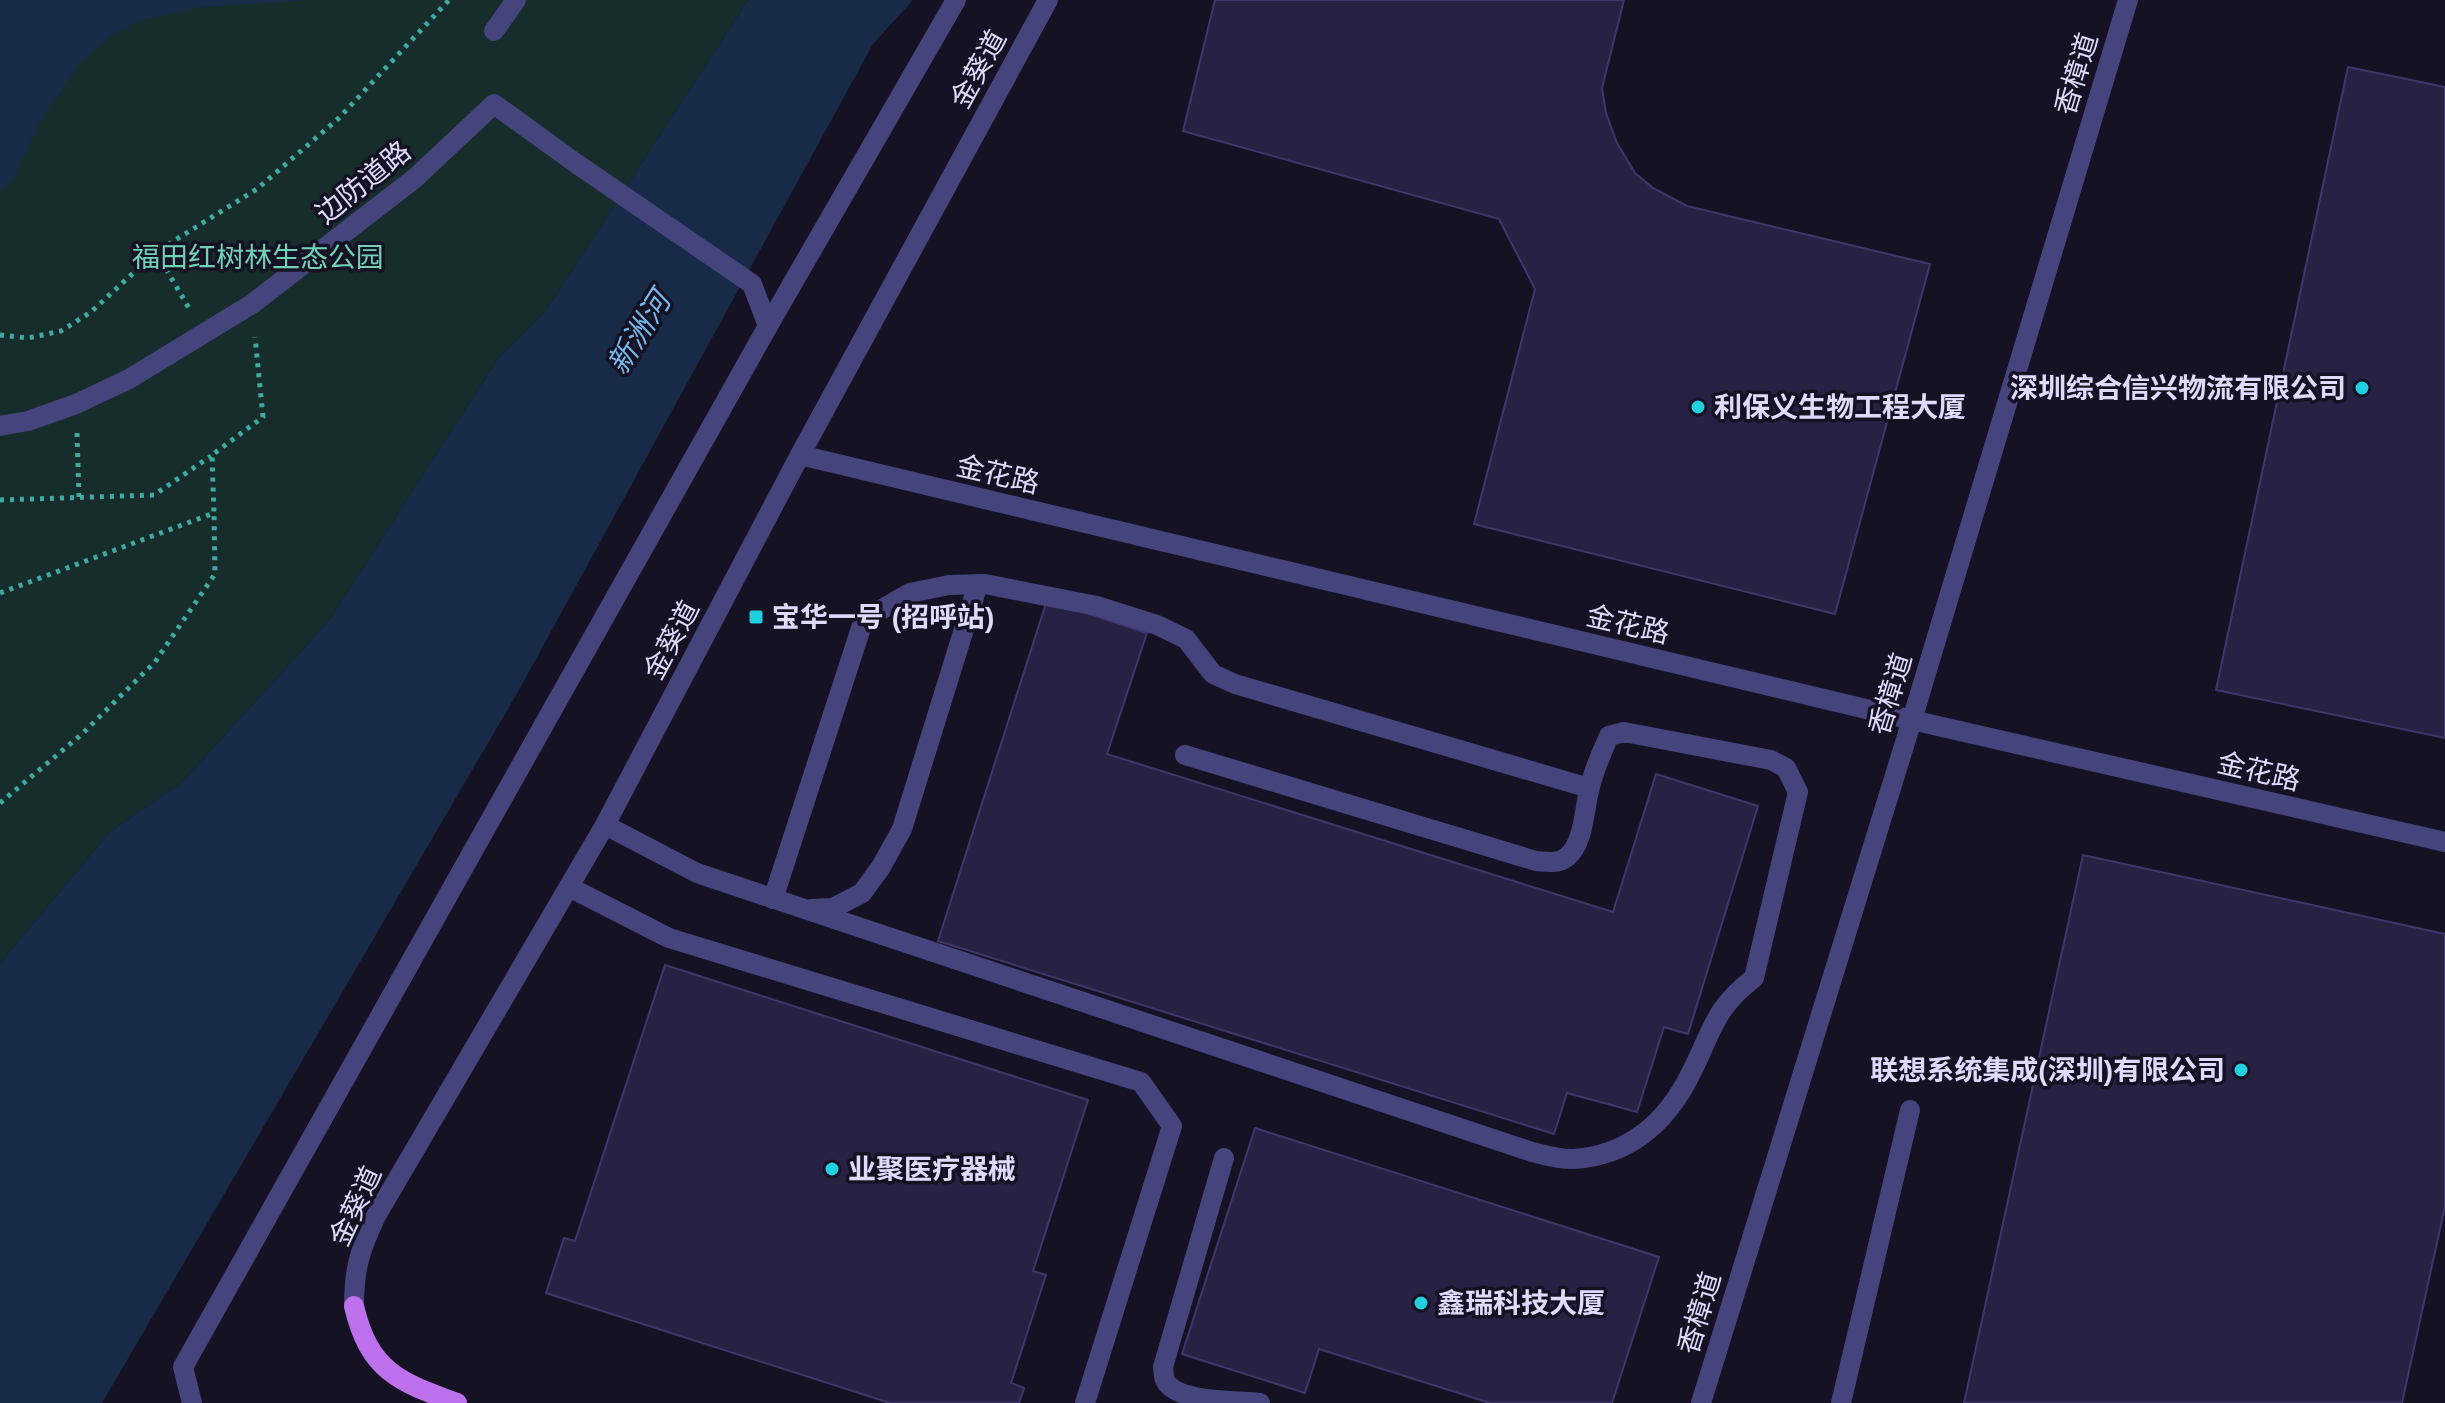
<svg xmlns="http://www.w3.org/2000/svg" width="2445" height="1403" font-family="Arial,'Noto Sans SC',sans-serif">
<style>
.green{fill:#162d2c}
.water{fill:#172b48}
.building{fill:#272143;stroke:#40366c;stroke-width:2}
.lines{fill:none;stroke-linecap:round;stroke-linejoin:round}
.path{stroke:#40a9a1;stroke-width:5;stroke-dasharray:4 6;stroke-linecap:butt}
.minor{stroke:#45447d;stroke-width:20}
.major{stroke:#bc70eb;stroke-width:20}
.poi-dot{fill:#20cfe0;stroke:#151224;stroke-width:3}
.labels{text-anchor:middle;stroke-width:7;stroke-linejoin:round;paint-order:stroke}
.street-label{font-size:28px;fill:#dedafa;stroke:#151224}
.park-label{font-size:28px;fill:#70d1b7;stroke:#151224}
.poi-label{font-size:28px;font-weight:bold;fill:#dedafa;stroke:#151224;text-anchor:start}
.water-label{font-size:30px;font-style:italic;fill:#76b7ec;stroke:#151224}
</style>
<rect width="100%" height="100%" fill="#151224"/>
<path class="green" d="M0,0H748L545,312L499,357L328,622L181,783L110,832L0,963Z"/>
<g class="water">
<path d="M0,0H313L200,7L140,21L109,37L80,63L39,123L14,178L0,191Z"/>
<path d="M748,0H913L873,44L519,690L102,1403H0V963L110,832L181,783L328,622L499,357L545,312Z"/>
</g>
<g class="building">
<path d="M1215,0H1624L1602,88L1606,113L1617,143L1635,173L1653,188L1687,206L1930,264L1835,614L1474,524L1535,289L1499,219L1183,131Z"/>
<path d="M2348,67L2445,87V738L2216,690Z"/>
<path d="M1047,600L1147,633L1107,754L1613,912L1656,774L1758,806L1688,1034L1664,1027L1637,1112L1567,1093L1554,1134L938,941Z"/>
<path d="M2083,855L2445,934V1206L2402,1403H1964Z"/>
<path d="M665,965L1088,1100L1033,1271L1046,1275L1011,1383L1024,1388L1019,1403H890L546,1293L564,1238L575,1241Z"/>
<path d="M1255,1128L1659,1257L1612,1403H1490L1319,1349L1305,1393L1182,1354Z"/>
</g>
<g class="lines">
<g class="path">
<path d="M156,252L190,310"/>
<path d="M0,335L28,338L61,331L91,312L156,252L257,189L339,118L449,0"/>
<path d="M77,433L79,497"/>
<path d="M0,500L154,495L211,456"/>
<path d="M0,593L214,513L212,455L263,417L255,337"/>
<path d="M0,803L82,734L155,662L215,574L214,513"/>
</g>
<g class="minor">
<path d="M494,31L516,0"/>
<path d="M0,426L28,421L76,404L129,379L252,304L414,179L494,104L577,164L752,284L768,326"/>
<path d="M800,455L1912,720L2445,842"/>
<path d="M605,825L697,873L1532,1152C1545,1155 1560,1160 1574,1159C1630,1155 1667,1122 1691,1073C1712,1032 1714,1008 1754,978L1798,792L1786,768L1771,760L1624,732L1609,736C1601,754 1593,772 1589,791C1584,810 1584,843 1567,857C1558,864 1546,862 1536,861L1185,755"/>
<path d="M569,887L669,938L1141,1082L1172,1126L1085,1403"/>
<path d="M773,899L861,628L872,615L910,593L949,585L985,584L1097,606L1157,625L1186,639L1213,674L1235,684L1589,788"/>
<path d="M811,909L833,908L862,893L881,867L902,829L978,584"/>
<path d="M1224,1158L1163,1367C1164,1371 1163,1376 1165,1380C1175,1403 1237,1400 1260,1403"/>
<path d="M354,1306C354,1268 360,1250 376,1216L605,825L800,455L1048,0"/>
<path d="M192,1403L183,1367L768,326L956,0"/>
<path d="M1701,1403L1912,720L2128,0"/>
<path d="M1841,1403L1910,1110"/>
</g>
<path class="major" d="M354,1306C369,1371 399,1382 457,1403"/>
</g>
<g class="poi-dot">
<circle cx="2362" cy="388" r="8"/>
<circle cx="1698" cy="407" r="8"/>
<rect x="748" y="609" width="16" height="16" rx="4"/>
<circle cx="2241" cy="1070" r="8"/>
<circle cx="832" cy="1169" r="8"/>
<circle cx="1421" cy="1303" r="8"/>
</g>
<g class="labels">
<g class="street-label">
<text transform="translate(978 69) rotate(-61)" y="10">金葵道</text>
<text transform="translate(2076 74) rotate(-73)" y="10">香樟道</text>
<text transform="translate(363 182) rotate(-39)" y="10">边防道路</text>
<text transform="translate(998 474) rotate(13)" y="10">金花路</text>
<text transform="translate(1628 624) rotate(13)" y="10">金花路</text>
<text transform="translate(671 640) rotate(-62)" y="10">金葵道</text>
<text transform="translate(1890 694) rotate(-73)" y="10">香樟道</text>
<text transform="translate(2259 771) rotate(13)" y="10">金花路</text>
<text transform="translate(355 1206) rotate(-65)" y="10">金葵道</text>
<text transform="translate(1699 1313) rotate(-73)" y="10">香樟道</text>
</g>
<g class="park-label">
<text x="258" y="267">福田红树林生态公园</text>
</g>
<g class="poi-label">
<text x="2346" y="398" text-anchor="end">深圳综合信兴物流有限公司</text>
<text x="1714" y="417">利保义生物工程大厦</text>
<text x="772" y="627">宝华一号 (招呼站)</text>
<text x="2225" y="1080" text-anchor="end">联想系统集成(深圳)有限公司</text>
<text x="848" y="1179">业聚医疗器械</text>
<text x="1437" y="1313">鑫瑞科技大厦</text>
</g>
<g class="water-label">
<text transform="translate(639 333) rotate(-58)" y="10">新洲河</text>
</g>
</g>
</svg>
